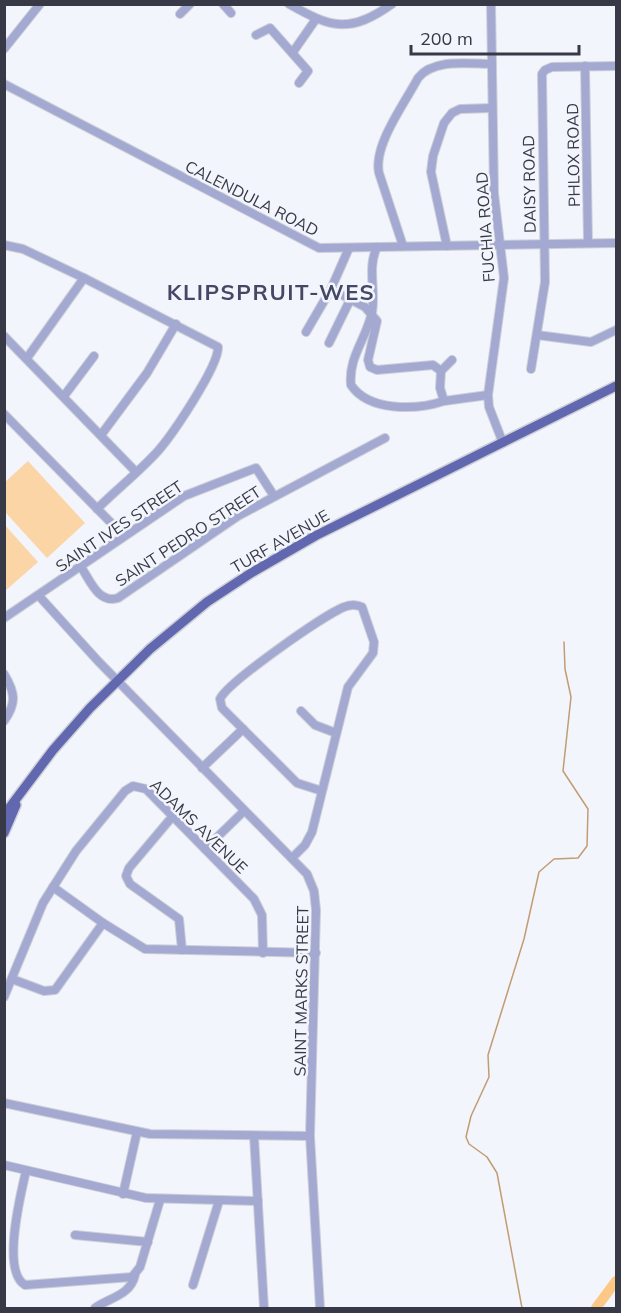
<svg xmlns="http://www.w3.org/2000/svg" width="621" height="1313" font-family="Mulish,sans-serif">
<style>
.green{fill:#fcd5a7}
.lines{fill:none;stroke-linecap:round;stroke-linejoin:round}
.stream{stroke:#c29c72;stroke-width:1.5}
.river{stroke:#fdc785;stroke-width:10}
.minor-casing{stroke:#cdcfd8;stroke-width:10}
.major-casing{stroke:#cdcfd8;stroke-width:12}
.minor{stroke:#a3a9d1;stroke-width:8}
.major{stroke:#6168af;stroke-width:9}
.labels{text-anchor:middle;stroke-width:5;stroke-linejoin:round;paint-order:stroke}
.street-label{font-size:16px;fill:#373947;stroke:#f3f5fc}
.district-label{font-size:22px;font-weight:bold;letter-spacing:1.5px;fill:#444865;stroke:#f3f5fc}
</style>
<rect width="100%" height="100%" fill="#f3f5fc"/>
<g class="green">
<path d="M28,461L85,523L47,558L5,512V482Z"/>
<path d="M4,524L38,562L5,591H4Z"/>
</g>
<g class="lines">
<path class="stream" d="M522,1308L497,1173L487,1157L469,1144L466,1137L471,1116L489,1077L488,1055L524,939L539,872L554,859L578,858L587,846L588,809L563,771L571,697L565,669L564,642"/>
<path class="river" d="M596,1308L616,1281"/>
<defs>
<g id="minor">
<path d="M223,4L231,13"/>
<path d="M289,4C331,28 350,34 392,4"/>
<path d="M491,4L494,193L504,278L488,395L489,407L503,443"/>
<path d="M180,14L190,4"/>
<path d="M256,35L270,28L308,71L299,83"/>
<path d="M4,49L40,4"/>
<path d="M293,52L316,19"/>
<path d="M585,66L588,243"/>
<path d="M4,84L319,248L616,243"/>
<path d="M4,245L23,249L84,278L218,347C219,366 172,435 158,451C139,472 117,489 97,509"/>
<path d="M403,246L379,173C373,145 405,103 418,78C434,58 469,64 492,64"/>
<path d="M447,246L431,172L433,156L444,123L452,113L460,109L492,108"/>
<path d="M377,247C367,268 376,290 372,312C367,338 348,357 351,385C369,412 417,410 444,401"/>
<path d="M331,289L365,307L377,321L368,360L370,367L377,370L433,365L441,371L440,388L444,401L488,395"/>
<path d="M306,332L331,289L349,248"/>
<path d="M537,335L591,342L616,330"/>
<path d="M4,336L136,472"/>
<path d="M329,343L351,298"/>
<path d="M27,358L84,278"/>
<path d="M531,369L545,282L542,74L545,70L552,67L616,66"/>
<path d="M441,371L452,360"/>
<path d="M64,396L94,356"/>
<path d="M4,414L124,536"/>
<path d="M101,435L147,373L176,324"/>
<path d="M81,567C90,580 98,604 118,598L238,516L385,438"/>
<path d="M39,596L98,661L307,874L314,891L316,910L310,1136L320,1308"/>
<path d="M4,618L184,496L256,468L274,496"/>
<path d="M4,674C15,692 17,703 4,721"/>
<path d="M301,711L315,725L336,733"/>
<path d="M202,768L243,729"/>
<path d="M172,817L129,868L126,876L130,884L179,919L182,950"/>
<path d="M205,849L244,811"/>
<path d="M292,858L305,845L312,832L348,687L373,653L374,642L362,607C356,604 351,604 344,607C324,615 228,682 220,699L222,708L297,783L322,791"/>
<path d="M53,887L103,923L145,949L316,953"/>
<path d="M12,979L44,991L55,990L103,923"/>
<path d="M4,997L43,903L76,851L125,791L133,786L146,789L254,899L262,915L263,953"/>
<path d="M4,1103L150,1134L310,1136"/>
<path d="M254,1136L264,1308"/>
<path d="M4,1165L146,1198L258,1201"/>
<path d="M26,1171C21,1193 1,1271 25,1285L132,1277L140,1267L160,1200"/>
<path d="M123,1194L137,1132"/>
<path d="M75,1235L148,1242"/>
<path d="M193,1285L219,1201"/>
<path d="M95,1308C110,1297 130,1296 135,1275"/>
</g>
<g id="major">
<path d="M4,815L53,750L90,708L150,649L207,602L251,573L315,536L616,386"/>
<path d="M4,833L16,805"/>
</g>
</defs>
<use href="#minor" class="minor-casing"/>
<use href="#major" class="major-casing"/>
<use href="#minor" class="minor"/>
<use href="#major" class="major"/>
</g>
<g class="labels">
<g class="street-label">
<text transform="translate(573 155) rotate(-91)" y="6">PHLOX ROAD</text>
<text transform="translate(529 184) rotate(-91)" y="6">DAISY ROAD</text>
<text transform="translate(252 198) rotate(27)" y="6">CALENDULA ROAD</text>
<text transform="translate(485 227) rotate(-94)" y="6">FUCHIA ROAD</text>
<text transform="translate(119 526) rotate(-34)" y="6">SAINT IVES STREET</text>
<text transform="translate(188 536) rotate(-33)" y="6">SAINT PEDRO STREET</text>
<text transform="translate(280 541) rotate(-30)" y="6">TURF AVENUE</text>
<text transform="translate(199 826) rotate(44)" y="6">ADAMS AVENUE</text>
<text transform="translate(301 991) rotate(-89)" y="6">SAINT MARKS STREET</text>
</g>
<g class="district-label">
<text x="271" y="300">KLIPSPRUIT-WES</text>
</g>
</g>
<rect width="621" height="1313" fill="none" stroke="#373947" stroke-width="12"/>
<path d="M411 45v9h168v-9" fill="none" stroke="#373947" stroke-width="3"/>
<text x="420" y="45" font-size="18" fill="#373947" stroke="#f3f5fc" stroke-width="4.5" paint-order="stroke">200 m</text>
</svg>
